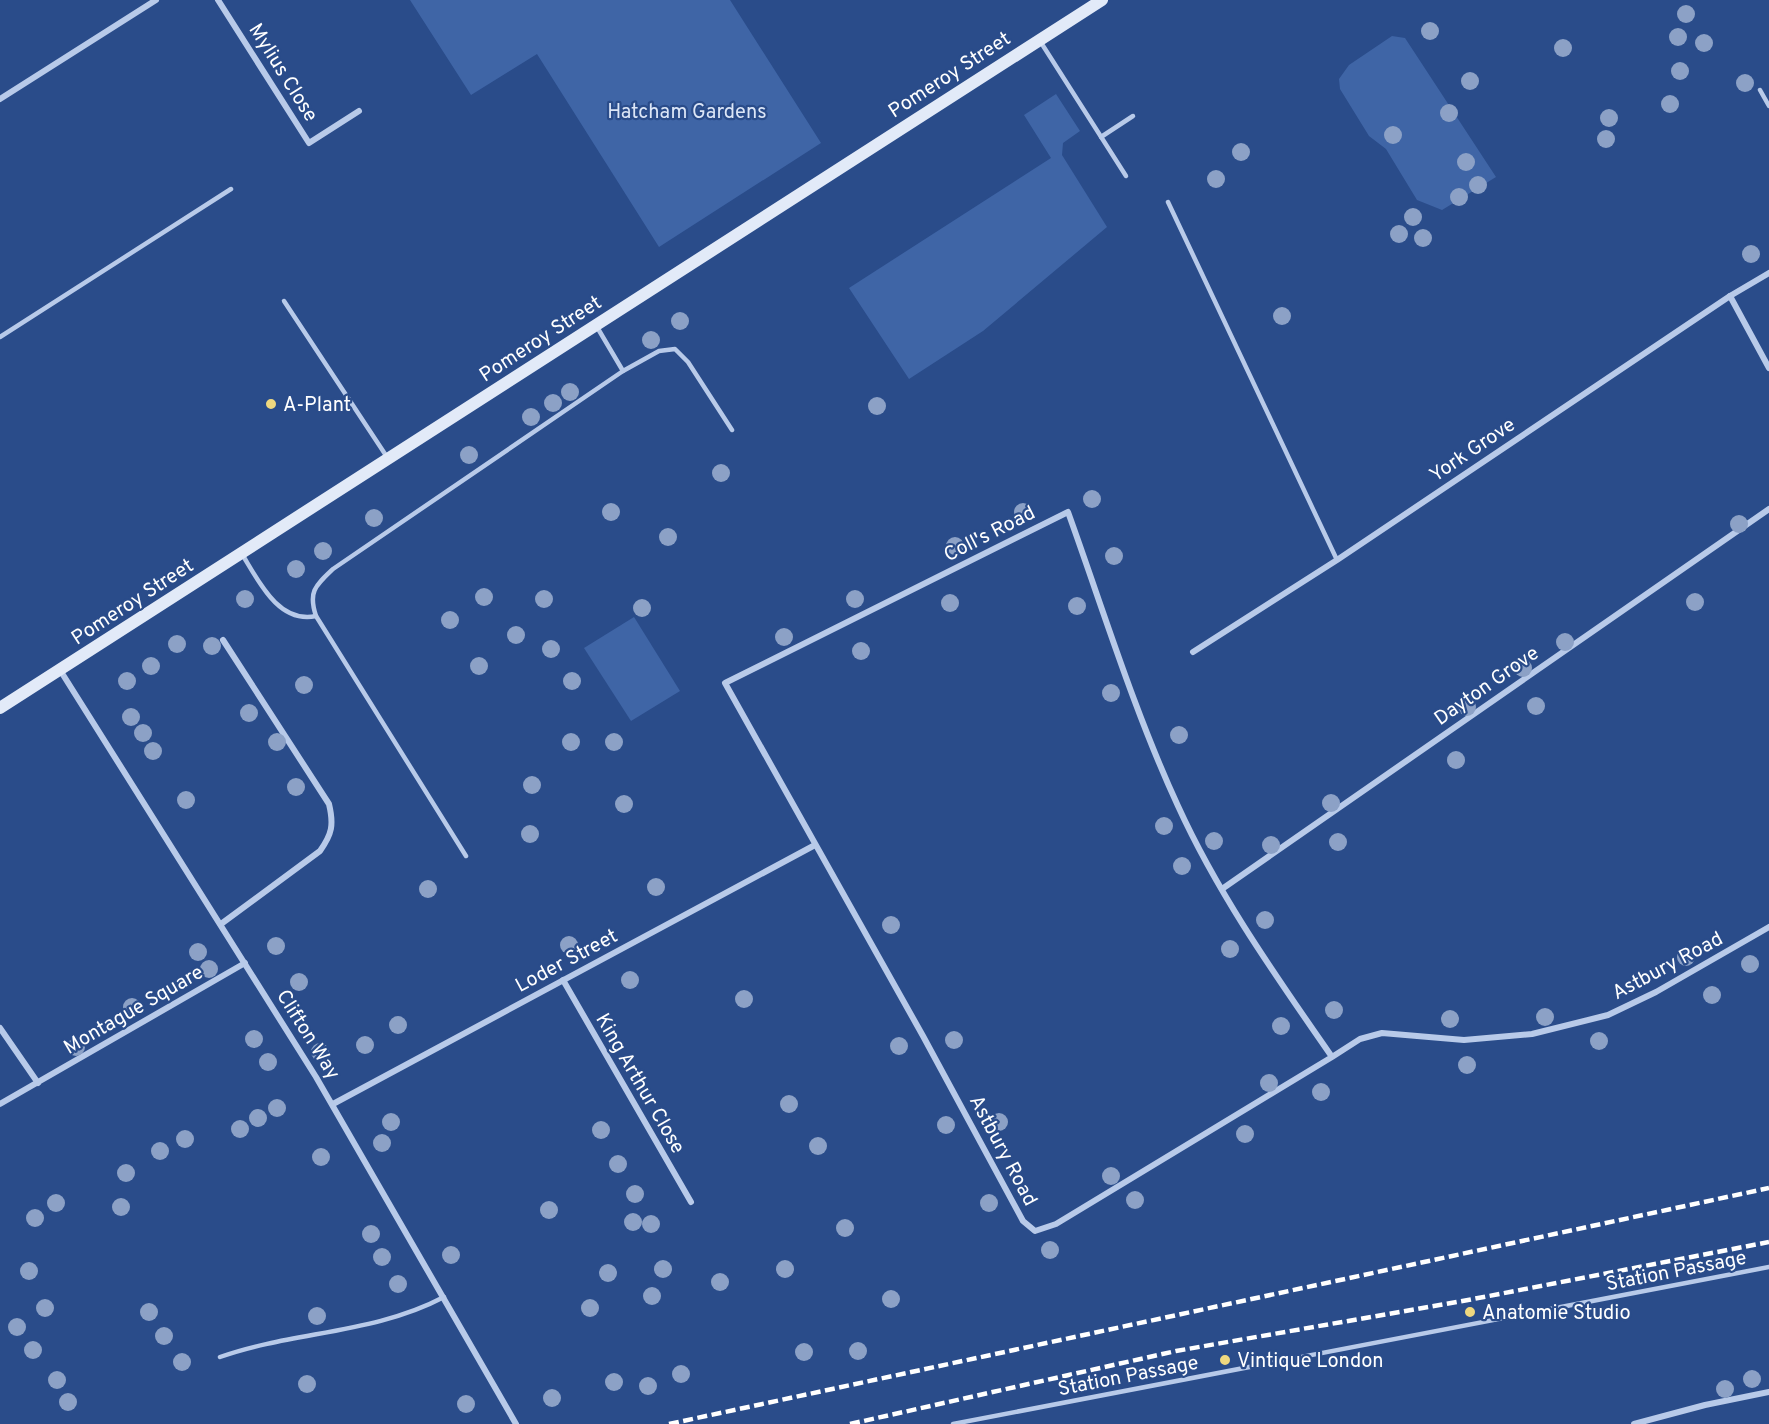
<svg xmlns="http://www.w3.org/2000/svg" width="1769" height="1424" font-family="Overpass,sans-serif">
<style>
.green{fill:#3f65a6}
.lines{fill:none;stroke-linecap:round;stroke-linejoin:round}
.service{stroke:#b8cae9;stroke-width:4.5}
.minor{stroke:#b8cae9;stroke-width:6}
.secondary{stroke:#e2eaf8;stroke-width:12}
.rail{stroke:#fff;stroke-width:4.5;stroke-dasharray:10 4.5;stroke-linecap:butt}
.tree{fill:#8ca1c6}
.poi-dot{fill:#efd87f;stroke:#2a4c8a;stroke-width:2}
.labels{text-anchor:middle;stroke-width:4.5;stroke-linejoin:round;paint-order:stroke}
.street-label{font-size:20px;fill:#fff;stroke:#2a4c8a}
.park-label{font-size:20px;fill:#dce6f7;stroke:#2a4c8a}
.poi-label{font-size:20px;fill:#fff;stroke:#2a4c8a;text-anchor:start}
</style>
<rect width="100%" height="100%" fill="#2a4c8a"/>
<g class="green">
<path d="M410,0H730L821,143L659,247L537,54L471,95Z"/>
<path d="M1392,36L1405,38L1496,177L1442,210L1417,200L1386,149L1369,136L1340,89L1339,79L1349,65Z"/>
<path d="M1056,94L1080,131L1063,143L1062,155L1107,227L983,331L909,379L849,288L1051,158L1024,115Z"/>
<path d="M634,617L680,691L631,721L584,648Z"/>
</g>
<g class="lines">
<g class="service">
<path d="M1040,41L1126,176"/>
<path d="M1760,90L1769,106"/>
<path d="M1101,137L1133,116"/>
<path d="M1168,202L1337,560"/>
<path d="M284,301L387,457"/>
<path d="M597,327L623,371"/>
<path d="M0,337L231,189"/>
<path d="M242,554C259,582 279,624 316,616"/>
<path d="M466,856L316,616C308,592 315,586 333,569L623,371L659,351L675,349L688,362L732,430"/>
<path d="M220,1357C294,1331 374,1334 444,1297"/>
<path d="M953,1424L1769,1267"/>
</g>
<g class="minor">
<path d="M218,0L309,143L359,111"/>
<path d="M0,99L156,0"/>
<path d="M1730,296L1769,368"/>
<path d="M1193,652L1337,560L1730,296L1769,273"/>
<path d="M60,670L316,1077L516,1424"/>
<path d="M1222,889L1769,509"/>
<path d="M221,924L320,851C332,834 334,825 329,804L223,640"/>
<path d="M563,980L691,1202"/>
<path d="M0,1028L38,1083"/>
<path d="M1332,1057L1056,1224L1035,1231L1023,1221L923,1036L725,683L1068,512C1103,609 1134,711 1178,806C1219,896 1276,976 1332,1057L1360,1039L1382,1033L1464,1040L1532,1034L1608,1015L1656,992L1769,927"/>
<path d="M0,1104L245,963"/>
<path d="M333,1104L815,845"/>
<path d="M1634,1424L1705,1405L1769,1392"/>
</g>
<path class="secondary" d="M0,708L1102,0"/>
<g class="rail">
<path d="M669,1424L1769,1188"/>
<path d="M850,1424L1176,1351L1468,1300L1769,1242"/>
</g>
</g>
<g class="tree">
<circle cx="1686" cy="14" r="9"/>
<circle cx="1430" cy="31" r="9"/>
<circle cx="1678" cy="37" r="9"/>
<circle cx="1704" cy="43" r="9"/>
<circle cx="1563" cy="48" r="9"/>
<circle cx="1680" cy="71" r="9"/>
<circle cx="1470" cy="81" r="9"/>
<circle cx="1745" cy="83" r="9"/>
<circle cx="1670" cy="104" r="9"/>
<circle cx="1449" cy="113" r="9"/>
<circle cx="1609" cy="118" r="9"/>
<circle cx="1393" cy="135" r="9"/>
<circle cx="1606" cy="139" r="9"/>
<circle cx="1241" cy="152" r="9"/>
<circle cx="1466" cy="162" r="9"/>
<circle cx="1216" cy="179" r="9"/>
<circle cx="1478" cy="185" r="9"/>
<circle cx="1459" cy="197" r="9"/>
<circle cx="1413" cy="217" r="9"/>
<circle cx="1399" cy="234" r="9"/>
<circle cx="1423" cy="238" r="9"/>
<circle cx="1751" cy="254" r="9"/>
<circle cx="1282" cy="316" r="9"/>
<circle cx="680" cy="321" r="9"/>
<circle cx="651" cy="340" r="9"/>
<circle cx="570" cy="392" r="9"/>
<circle cx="553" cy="403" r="9"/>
<circle cx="877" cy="406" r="9"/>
<circle cx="531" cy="417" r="9"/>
<circle cx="469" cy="455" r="9"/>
<circle cx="721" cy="473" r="9"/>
<circle cx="1092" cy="499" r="9"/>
<circle cx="611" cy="512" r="9"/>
<circle cx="1023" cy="512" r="9"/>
<circle cx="374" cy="518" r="9"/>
<circle cx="1739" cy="524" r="9"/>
<circle cx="668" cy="537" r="9"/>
<circle cx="955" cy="546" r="9"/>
<circle cx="323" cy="551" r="9"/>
<circle cx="1114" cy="556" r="9"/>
<circle cx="296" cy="569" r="9"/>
<circle cx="484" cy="597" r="9"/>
<circle cx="245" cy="599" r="9"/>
<circle cx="544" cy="599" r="9"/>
<circle cx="855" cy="599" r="9"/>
<circle cx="1695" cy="602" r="9"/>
<circle cx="950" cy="603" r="9"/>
<circle cx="1077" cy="606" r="9"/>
<circle cx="642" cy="608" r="9"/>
<circle cx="450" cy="620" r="9"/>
<circle cx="516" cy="635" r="9"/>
<circle cx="784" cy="637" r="9"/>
<circle cx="1565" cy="642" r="9"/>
<circle cx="177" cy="644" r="9"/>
<circle cx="212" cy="646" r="9"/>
<circle cx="551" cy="649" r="9"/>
<circle cx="861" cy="651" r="9"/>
<circle cx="151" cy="666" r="9"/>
<circle cx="479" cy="666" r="9"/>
<circle cx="1523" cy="668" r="9"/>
<circle cx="127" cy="681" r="9"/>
<circle cx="572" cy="681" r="9"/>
<circle cx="304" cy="685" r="9"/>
<circle cx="1111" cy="693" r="9"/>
<circle cx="1536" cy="706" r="9"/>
<circle cx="1467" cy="707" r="9"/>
<circle cx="249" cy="713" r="9"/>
<circle cx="131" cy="717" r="9"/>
<circle cx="143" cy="733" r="9"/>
<circle cx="1179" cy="735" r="9"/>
<circle cx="277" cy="742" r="9"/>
<circle cx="571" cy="742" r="9"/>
<circle cx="614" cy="742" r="9"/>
<circle cx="153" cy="751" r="9"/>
<circle cx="1456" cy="760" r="9"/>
<circle cx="532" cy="785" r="9"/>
<circle cx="296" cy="787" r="9"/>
<circle cx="186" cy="800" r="9"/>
<circle cx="1331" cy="803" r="9"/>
<circle cx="624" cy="804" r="9"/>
<circle cx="1164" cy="826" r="9"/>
<circle cx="530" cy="834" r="9"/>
<circle cx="1214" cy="841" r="9"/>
<circle cx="1338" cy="842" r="9"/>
<circle cx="1271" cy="845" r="9"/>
<circle cx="1182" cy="866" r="9"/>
<circle cx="656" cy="887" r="9"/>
<circle cx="428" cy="889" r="9"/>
<circle cx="1265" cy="920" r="9"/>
<circle cx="891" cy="925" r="9"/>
<circle cx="569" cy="945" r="9"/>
<circle cx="276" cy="946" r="9"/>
<circle cx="1230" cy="949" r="9"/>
<circle cx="198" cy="952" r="9"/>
<circle cx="1686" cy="957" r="9"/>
<circle cx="1750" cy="964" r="9"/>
<circle cx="209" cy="969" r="9"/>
<circle cx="630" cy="980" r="9"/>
<circle cx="299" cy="982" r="9"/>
<circle cx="1712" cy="995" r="9"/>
<circle cx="744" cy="999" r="9"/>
<circle cx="132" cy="1007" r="9"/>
<circle cx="1334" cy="1010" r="9"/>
<circle cx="1545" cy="1017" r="9"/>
<circle cx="1450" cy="1019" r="9"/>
<circle cx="398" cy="1025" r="9"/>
<circle cx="1281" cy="1026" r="9"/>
<circle cx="254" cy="1039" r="9"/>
<circle cx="954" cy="1040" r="9"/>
<circle cx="1599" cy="1041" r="9"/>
<circle cx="365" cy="1045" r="9"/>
<circle cx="899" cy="1046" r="9"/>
<circle cx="76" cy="1047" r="9"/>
<circle cx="320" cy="1052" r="9"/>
<circle cx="268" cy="1062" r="9"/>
<circle cx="1467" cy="1065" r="9"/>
<circle cx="1269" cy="1083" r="9"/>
<circle cx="1321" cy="1092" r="9"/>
<circle cx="789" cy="1104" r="9"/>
<circle cx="277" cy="1108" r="9"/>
<circle cx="258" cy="1118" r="9"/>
<circle cx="391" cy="1122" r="9"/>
<circle cx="999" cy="1122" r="9"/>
<circle cx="946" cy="1125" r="9"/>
<circle cx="240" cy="1129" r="9"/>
<circle cx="601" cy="1130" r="9"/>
<circle cx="1245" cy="1134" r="9"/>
<circle cx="185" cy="1139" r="9"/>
<circle cx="382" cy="1143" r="9"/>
<circle cx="818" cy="1146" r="9"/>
<circle cx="160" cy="1151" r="9"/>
<circle cx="321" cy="1157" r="9"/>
<circle cx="618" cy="1164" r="9"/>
<circle cx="126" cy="1173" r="9"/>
<circle cx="1111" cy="1176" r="9"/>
<circle cx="635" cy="1194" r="9"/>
<circle cx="1135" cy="1200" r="9"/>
<circle cx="56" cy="1203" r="9"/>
<circle cx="989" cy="1203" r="9"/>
<circle cx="121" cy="1207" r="9"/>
<circle cx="549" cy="1210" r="9"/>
<circle cx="35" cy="1218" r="9"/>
<circle cx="633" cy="1222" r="9"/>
<circle cx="651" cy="1224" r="9"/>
<circle cx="845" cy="1228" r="9"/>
<circle cx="371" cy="1234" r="9"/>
<circle cx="1050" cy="1250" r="9"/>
<circle cx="451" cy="1255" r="9"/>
<circle cx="382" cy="1257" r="9"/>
<circle cx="663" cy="1269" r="9"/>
<circle cx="785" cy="1269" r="9"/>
<circle cx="29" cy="1271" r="9"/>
<circle cx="608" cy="1273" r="9"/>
<circle cx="720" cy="1282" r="9"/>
<circle cx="398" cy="1284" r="9"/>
<circle cx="652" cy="1296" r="9"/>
<circle cx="891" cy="1299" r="9"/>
<circle cx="45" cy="1308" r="9"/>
<circle cx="590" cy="1308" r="9"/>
<circle cx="149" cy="1312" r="9"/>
<circle cx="317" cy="1316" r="9"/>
<circle cx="17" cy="1327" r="9"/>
<circle cx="164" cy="1336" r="9"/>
<circle cx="33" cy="1350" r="9"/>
<circle cx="858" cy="1351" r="9"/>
<circle cx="804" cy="1352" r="9"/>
<circle cx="182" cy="1362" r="9"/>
<circle cx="681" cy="1374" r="9"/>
<circle cx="1752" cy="1379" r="9"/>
<circle cx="57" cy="1380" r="9"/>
<circle cx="614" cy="1382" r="9"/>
<circle cx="307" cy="1384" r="9"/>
<circle cx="648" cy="1386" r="9"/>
<circle cx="1725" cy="1389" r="9"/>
<circle cx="552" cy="1398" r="9"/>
<circle cx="68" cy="1402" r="9"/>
<circle cx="466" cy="1404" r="9"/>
</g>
<g class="poi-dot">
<circle cx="271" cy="404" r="6"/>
<circle cx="1470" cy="1312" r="6"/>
<circle cx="1225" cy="1360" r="6"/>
</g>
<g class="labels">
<g class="street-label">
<text transform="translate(284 72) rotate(58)" y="7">Mylius Close</text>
<text transform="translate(949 74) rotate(-33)" y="7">Pomeroy Street</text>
<text transform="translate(540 338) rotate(-33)" y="7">Pomeroy Street</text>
<text transform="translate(1472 449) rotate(-34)" y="7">York Grove</text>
<text transform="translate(989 533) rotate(-27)" y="7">Coll's Road</text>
<text transform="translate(132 601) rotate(-33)" y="7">Pomeroy Street</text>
<text transform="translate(1486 685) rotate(-35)" y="7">Dayton Grove</text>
<text transform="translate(566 960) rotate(-28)" y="7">Loder Street</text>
<text transform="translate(1667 965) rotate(-28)" y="7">Astbury Road</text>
<text transform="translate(133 1009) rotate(-30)" y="7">Montague Square</text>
<text transform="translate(309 1034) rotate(58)" y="7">Clifton Way</text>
<text transform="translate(641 1083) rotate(60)" y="7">King Arthur Close</text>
<text transform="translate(1004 1150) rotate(62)" y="7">Astbury Road</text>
<text transform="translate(1676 1270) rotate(-11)" y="7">Station Passage</text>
<text transform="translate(1128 1375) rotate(-11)" y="7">Station Passage</text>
</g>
<g class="park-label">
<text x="687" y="118">Hatcham Gardens</text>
</g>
<g class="poi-label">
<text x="283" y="411">A-Plant</text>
<text x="1482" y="1319">Anatomie Studio</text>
<text x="1237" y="1367">Vintique London</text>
</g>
</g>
</svg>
